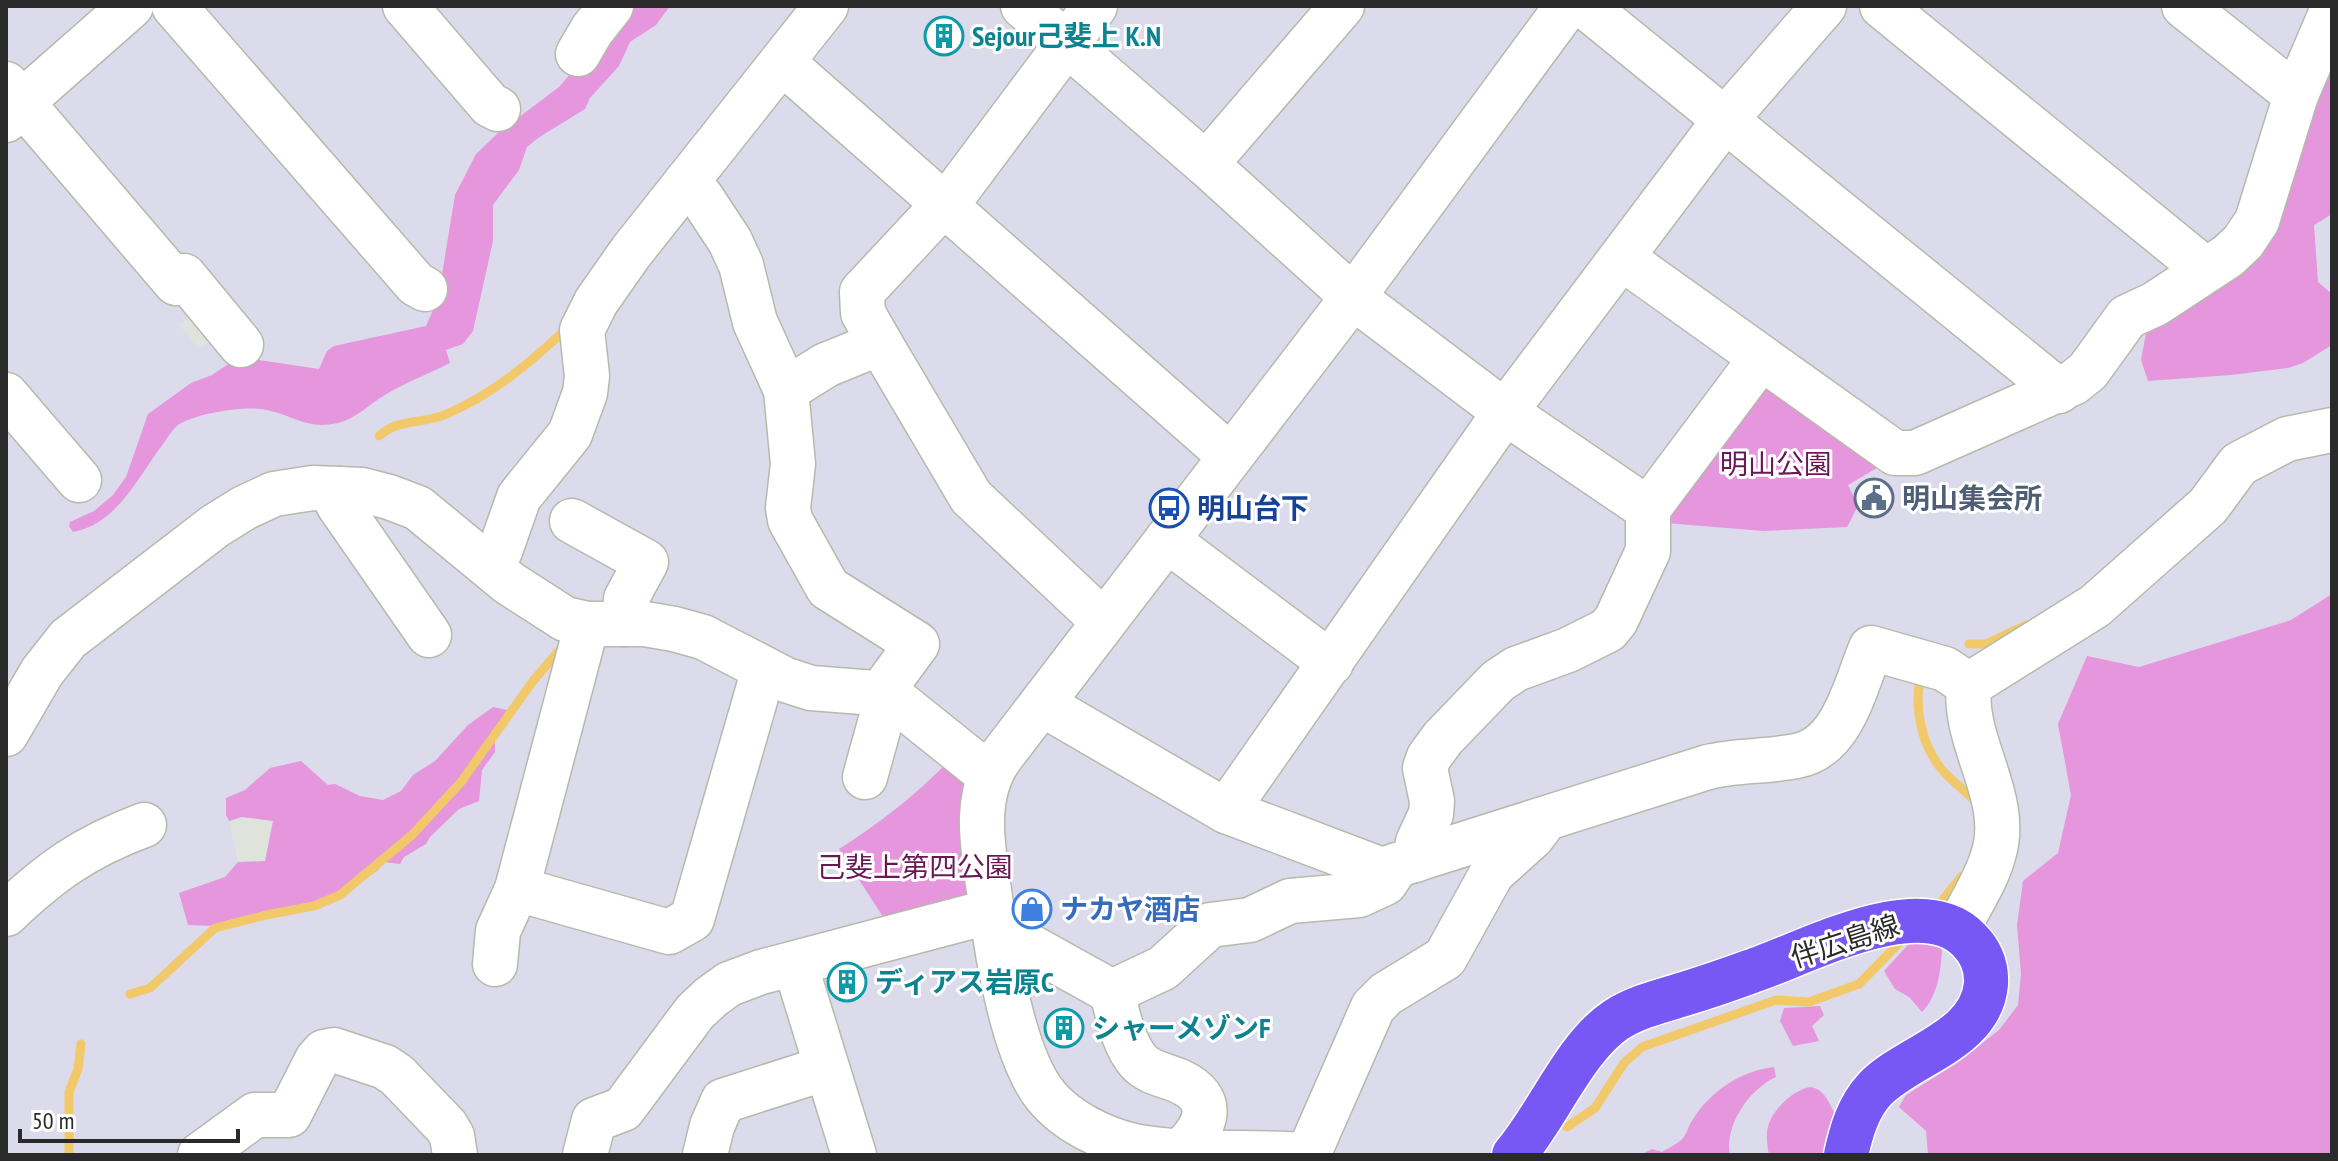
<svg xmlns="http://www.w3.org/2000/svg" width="2338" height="1161" font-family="'PT Sans Narrow','Noto Sans JP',sans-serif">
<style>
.industrial{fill:#dee4dc}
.green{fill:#e596dd}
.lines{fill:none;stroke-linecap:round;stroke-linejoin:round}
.stream{stroke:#f2c96a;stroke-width:9}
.minor-casing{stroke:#b6baab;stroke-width:47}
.major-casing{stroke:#fff;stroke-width:47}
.minor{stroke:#fff;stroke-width:44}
.major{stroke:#7758f4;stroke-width:44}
.labels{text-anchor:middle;stroke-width:6;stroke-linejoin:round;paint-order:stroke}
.culture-label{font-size:28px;font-weight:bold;fill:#0d838f;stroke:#fff;text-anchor:start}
.park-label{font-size:28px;fill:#691856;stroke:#fff}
.service-label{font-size:28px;font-weight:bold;fill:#4e5e75;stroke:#fff;text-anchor:start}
.transit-label{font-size:28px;font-weight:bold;fill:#164399;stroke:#fff;text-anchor:start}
.shop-label{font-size:28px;font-weight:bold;fill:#366cbe;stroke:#fff;text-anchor:start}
.street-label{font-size:28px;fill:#2a2a2a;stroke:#fff}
</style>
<rect width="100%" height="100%" fill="#dbdbec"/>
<g class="industrial">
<path d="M200,309L217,340L198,348L179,325Z"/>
<path d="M242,817L273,821L265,862H238L229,821Z"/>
</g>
<g class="green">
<path d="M628,6H670L656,25L630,42L619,66L590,98L585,109L538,138L527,147L519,170L493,205V241L473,331L463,344L446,350L450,363C429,374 406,382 385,395C368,405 357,418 338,423C308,430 294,416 267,410C247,405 196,413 178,425C172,430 167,438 163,444C138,477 117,524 73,532L69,526L70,522L94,511L113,495L126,477L148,414L191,383L212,375L239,357L319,369L327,351L334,346L426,326L438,299L455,195L476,154L498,133L559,87Z"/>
<path d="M2332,60V214L2314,225L2318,282L2332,294V345L2303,363L2288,368L2231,375L2148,381L2141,360L2147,328L2209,295L2240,270L2298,150Z"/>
<path d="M1756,378L1887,462L1848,485L1858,506L1847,527L1764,531L1665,523Z"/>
<path d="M2332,594V1155H1928L1926,1131L1899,1107L1906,1095L1957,1063L1999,1030L2018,1005L2021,974L2017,925L2023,881L2058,853L2071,795L2058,724L2087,656L2139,667L2291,620Z"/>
<path d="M493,707L507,710L512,714L495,738V752L482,770L479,801L459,809L430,837L426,844L404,857L400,864L383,862L378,870L371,875L364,872L335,894L313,903L274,910L214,926L188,925L179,893L225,877L238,862L265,861L273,821L242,817L229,821L226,815V798L245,790L270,768L301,761L328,785L335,784L360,796L383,800L401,791L413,775L435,761L468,725Z"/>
<path d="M951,759L965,782L972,887L960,909L891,929L839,849C880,823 917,794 951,759Z"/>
<path d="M1916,936L1925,938L1942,948C1941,970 1938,996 1922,1012L1909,997L1895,989L1884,971Z"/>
<path d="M1820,1006L1824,1015L1812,1026L1819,1041L1793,1046L1780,1021L1784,1008Z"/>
<path d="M1774,1067L1776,1077C1749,1089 1724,1126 1730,1155H1640L1652,1149L1662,1152C1668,1148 1678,1144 1683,1138C1687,1134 1688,1126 1692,1121C1709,1092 1740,1071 1774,1067Z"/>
<path d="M1810,1087C1825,1089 1829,1103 1836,1116L1825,1155H1769C1767,1145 1765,1131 1770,1121C1776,1107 1795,1089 1810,1087Z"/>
</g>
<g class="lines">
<g class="stream">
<path d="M379,436C400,417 425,425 449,413C494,393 530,363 566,329"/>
<path d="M1969,644H1986L2026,625"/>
<path d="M1920,678C1914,709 1922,748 1944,772C1954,783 1966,791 1976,802"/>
<path d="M1941,902L1962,876"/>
<path d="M130,994L150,988L215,928L266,915L314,906L340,895L412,835L461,782L533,681L562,647"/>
<path d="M1567,1127L1595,1108L1624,1063L1642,1047L1776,1000L1809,1002L1859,984L1906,936"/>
<path d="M69,1155V1092L78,1069L81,1044"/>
</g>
<defs>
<g id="minor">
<path d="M174,6L416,284L425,289"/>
<path d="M405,6L490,105L498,109"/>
<path d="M1023,6L1206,164L1353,297L1505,412L1648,509"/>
<path d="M1095,6L959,188L862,292L863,313L880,343L971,497L1104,622"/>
<path d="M1585,6L2059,391"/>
<path d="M1882,6L2206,270"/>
<path d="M2184,6L2296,95"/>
<path d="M578,54L592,30L611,6"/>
<path d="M782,62L1230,456"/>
<path d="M6,84L176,283L184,276L241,345"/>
<path d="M6,120L22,102L131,6"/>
<path d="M1206,164L1342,6"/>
<path d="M686,182L701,197L730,241L741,265L755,322L786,390L793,464L788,508L790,520L828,588L917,644L889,682L888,694L865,777"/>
<path d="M1622,258L1895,453H1915L2073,383L2088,371L2127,317L2155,304L2228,256L2243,242L2257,221L2296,95L2332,11"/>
<path d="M786,390L826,365L880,343"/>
<path d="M6,395L79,480"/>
<path d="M339,489L338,504L429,635"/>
<path d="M572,521L646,562L626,599L624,624"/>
<path d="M1167,540L1331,663"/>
<path d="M489,564L500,551L519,497L570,434L585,393L587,376L582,330L596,302L631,252L826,6"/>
<path d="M587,624L517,889L669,932L692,919L764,669"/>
<path d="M1042,704L1226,811L1382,870L1708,767C1737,760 1767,762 1796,756C1843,748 1855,686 1871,648L1945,669L1969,685"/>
<path d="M6,734L42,672L68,639L215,526L244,508L274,494L313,488L339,489L362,490L389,497L418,508L509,583L565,619L587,624H645L674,629L703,637L786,680L811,688L888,694L989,775"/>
<path d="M1226,811L1505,412L1724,121L1824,6"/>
<path d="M1415,860L1418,842L1431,814L1432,801L1425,768L1429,757L1443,738L1498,681L1516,669L1568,650L1608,630L1616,620L1648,551V509L1761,358"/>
<path d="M6,914C51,871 85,847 144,825"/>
<path d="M1957,930C1969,906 1986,881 1993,856C2012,798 1962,743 1969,685L2095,606L2208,506L2239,464L2287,439L2332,430"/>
<path d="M996,936L1006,935L1013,937L1112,992C1118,1015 1123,1044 1139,1062C1149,1073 1166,1075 1179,1081C1218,1099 1207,1126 1182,1150"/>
<path d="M495,964L498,931L517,889"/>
<path d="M795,964L854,1155"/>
<path d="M1112,992L1163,968L1210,925L1250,920L1290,901L1359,895L1385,883L1397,865"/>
<path d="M200,1155L255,1115H289L317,1060L324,1052L334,1050L385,1067L397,1075L446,1126L452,1136L455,1155"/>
<path d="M585,1155L594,1120L623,1109L695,1012L711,997L729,984L761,972L992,911"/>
<path d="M705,1155L712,1126L723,1101L826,1068"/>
<path d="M1304,1155C1250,1151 1187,1156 1134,1146C1103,1139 1066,1121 1046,1096C1014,1057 997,956 991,905C985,856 970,801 1000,758L1353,297L1567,6"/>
<path d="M1308,1155L1373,1007L1386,994L1445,958L1492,873L1532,837L1541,825"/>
</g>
<path id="major" d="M1514,1155C1547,1117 1575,1047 1616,1020C1636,1007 1661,1001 1684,994C1707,987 1730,979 1752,971C1806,953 1921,889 1969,940C1981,952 1987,967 1986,984C1981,1041 1909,1054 1875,1089C1858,1107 1851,1132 1846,1155"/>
</defs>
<use href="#minor" class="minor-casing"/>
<use href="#major" class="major-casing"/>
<use href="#minor" class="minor"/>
<use href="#major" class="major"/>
</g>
<defs>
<symbol id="building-ring" viewBox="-11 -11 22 22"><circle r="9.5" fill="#fff" stroke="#0f9aa8" stroke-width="1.5"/><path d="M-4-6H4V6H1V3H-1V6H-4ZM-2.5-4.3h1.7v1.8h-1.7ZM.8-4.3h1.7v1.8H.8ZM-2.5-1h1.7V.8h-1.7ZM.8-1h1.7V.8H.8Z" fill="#0f9aa8"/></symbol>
<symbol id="civic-ring" viewBox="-11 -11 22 22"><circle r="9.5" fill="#fff" stroke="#5c6f8a" stroke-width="1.5"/><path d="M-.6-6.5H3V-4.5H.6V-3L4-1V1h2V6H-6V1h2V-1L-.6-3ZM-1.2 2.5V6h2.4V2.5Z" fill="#5c6f8a"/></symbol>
<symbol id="bus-ring" viewBox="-11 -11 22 22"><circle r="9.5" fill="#fff" stroke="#1a4fb4" stroke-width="1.5"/><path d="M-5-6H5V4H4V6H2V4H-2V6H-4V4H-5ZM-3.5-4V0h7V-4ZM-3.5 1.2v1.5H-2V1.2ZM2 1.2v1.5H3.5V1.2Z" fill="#1a4fb4"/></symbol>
<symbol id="shop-ring" viewBox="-11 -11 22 22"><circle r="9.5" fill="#fff" stroke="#3f7fe0" stroke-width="1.5"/><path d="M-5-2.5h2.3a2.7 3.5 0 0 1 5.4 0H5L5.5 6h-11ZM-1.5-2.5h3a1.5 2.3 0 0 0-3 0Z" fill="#3f7fe0"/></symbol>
</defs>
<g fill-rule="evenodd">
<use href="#building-ring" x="922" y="14" width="44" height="44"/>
<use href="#civic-ring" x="1852" y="476" width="44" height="44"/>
<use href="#bus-ring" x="1147" y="486" width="44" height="44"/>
<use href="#shop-ring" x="1010" y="887" width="44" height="44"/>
<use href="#building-ring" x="825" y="960" width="44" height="44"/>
<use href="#building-ring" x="1042" y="1006" width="44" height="44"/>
</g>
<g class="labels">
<g class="culture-label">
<text x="972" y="46">Sejour己斐上 K.N</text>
<text x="875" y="992">ディアス岩原C</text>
<text x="1092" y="1038">シャーメゾンF</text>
</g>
<g class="park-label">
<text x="1776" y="474">明山公園</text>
<text x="915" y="877">己斐上第四公園</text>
</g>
<g class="service-label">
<text x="1902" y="508">明山集会所</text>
</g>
<g class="transit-label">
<text x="1197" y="518">明山台下</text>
</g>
<g class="shop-label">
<text x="1060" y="919">ナカヤ酒店</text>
</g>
<g class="street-label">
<text transform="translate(1845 941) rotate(-18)" y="10">伴広島線</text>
</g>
</g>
<rect width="2338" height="1161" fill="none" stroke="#2a2a2a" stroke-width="16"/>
<path d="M20 1129v12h218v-12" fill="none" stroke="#2a2a2a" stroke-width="4"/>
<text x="32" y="1129" font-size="24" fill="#2a2a2a" stroke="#ffffff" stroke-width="6" paint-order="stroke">50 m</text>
</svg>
